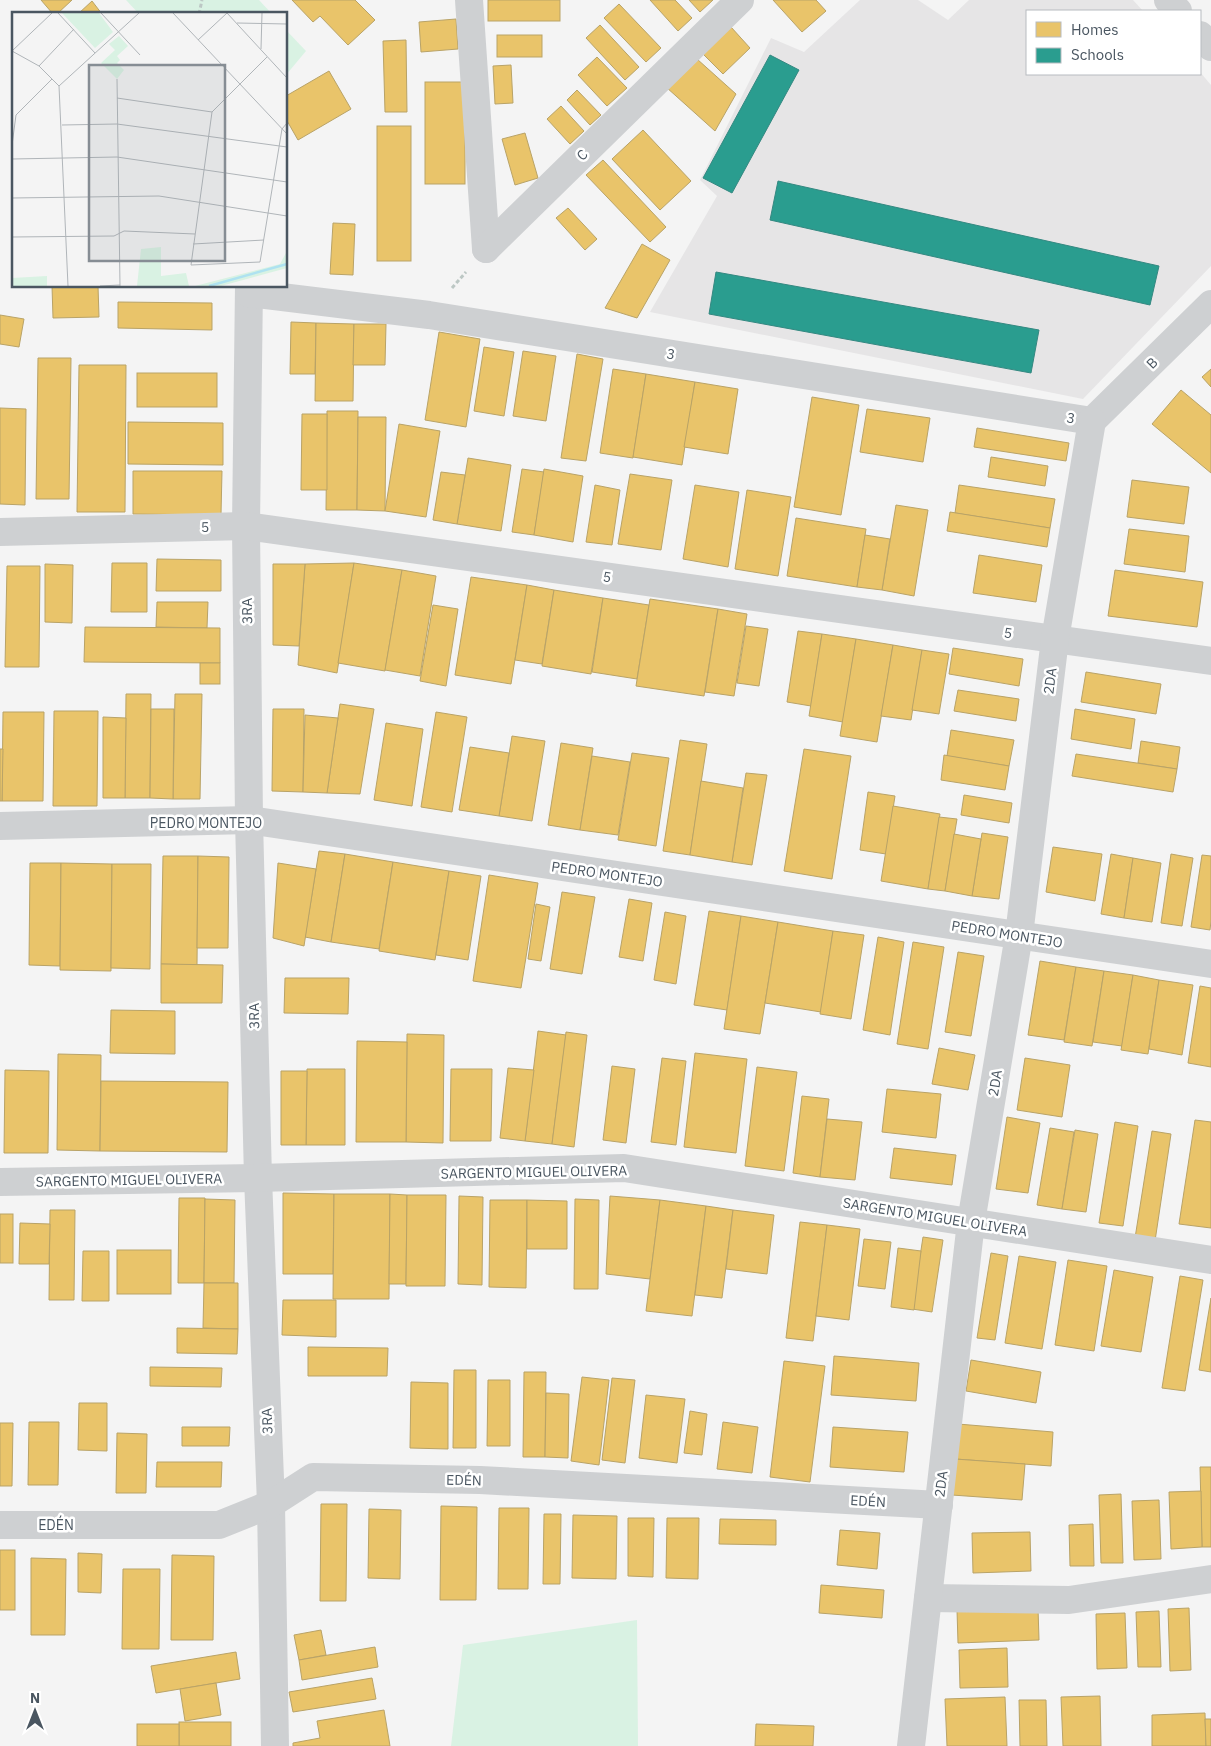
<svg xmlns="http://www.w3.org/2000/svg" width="1211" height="1746" font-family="'IBM Plex Sans',sans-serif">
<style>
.education{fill:#e6e5e6}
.green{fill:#d9f2e3}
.homes{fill:#e9c46a;stroke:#b9a367}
.schools{fill:#2a9d8f;stroke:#348881}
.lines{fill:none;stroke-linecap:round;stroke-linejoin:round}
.path{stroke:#bcc7c4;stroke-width:3;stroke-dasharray:4 2.5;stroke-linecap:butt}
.minor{stroke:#ced0d2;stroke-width:28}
.labels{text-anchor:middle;stroke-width:5;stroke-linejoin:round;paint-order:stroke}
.street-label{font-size:14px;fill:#4a5661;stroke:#fff}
.inset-river{fill:none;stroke:#aee2f0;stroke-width:2.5}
.inset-road{fill:none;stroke:#b0b5b9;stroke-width:1}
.view{fill:#868d94;fill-opacity:0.15;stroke:#868d94;stroke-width:2.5}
.inset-edge{fill:none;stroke:#4a5661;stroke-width:2.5}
</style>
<rect width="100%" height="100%" fill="#f4f4f4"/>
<path class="education" d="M860,0H918L948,20L969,0H1133L1143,11H1027V74H1200V72L1211,85V266L1083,399L650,312L717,196L700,180L771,38L804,52Z"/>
<g class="green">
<path d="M126,0H259L272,14H139Z"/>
<path d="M286,30L306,51L286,75Z"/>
<path d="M637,1620L638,1746H451L463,1645Z"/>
</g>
<g class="homes">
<path d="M41,0H72L57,14H53Z"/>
<path d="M292,0H355L375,20L348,45L320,16L313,22Z"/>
<rect x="488" y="0" width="72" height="21"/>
<path d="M650,0H675L692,18L678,31Z"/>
<path d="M689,0H713L700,12Z"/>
<path d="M773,0H816L826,11L802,32Z"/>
<path d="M92,1L102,14H78Z"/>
<path d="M619,4L661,48L646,62L604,18Z"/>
<path d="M456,19L458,49L421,52L419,22Z"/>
<path d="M600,25L639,67L625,80L586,38Z"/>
<path d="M731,27L750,48L723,74L703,54Z"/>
<rect x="497" y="35" width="45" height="22"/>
<path d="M406,40L407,112H385L383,41Z"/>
<path d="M597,57L627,88L607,106L578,75Z"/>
<path d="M697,59L736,94L715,131L666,87Z"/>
<path d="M511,65L513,103L495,104L493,66Z"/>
<path d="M329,71L351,109L298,140L286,119V96Z"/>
<rect x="425" y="82" width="40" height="102"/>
<path d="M577,90L601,115L590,125L567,100Z"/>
<path d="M561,106L584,131L570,144L547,119Z"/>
<rect x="377" y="126" width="34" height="135"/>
<path d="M643,130L691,181L660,210L612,159Z"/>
<path d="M525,133L538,178L515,185L502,139Z"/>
<path d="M603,160L666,227L650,242L586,175Z"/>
<path d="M568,208L597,239L585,250L556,218Z"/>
<path d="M333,223L355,224L353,275L330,274Z"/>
<path d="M642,244L670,260L637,318L605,308Z"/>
<path d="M52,286H98L99,317L53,318Z"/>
<path d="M118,302L212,303V330L118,328Z"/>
<path d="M0,315L24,319L19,347L0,344Z"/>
<path d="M291,322L316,323L315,374H290Z"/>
<path d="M316,323L354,324L353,401H315Z"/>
<path d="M354,324H386L385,365H353Z"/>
<path d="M439,332L480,339L466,427L425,420Z"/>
<path d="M484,347L514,352L504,416L474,411Z"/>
<path d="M523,351L556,356L546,421L513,416Z"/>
<path d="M577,354L603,359L586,461L561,458Z"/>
<path d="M38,358H71L69,499H36Z"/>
<path d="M79,365H126L125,512H77Z"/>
<path d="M613,369L646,374L633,458L600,453Z"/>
<path d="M1211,369V387L1202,377Z"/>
<rect x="137" y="373" width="80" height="34"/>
<path d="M646,374L695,382L682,465L633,457Z"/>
<path d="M695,382L738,389L728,454L684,447Z"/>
<path d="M1181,390L1211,415V473L1152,424Z"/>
<path d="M812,397L859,405L841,515L794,507Z"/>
<path d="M0,408L26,409L25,505L0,504Z"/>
<path d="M867,409L930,418L923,462L860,452Z"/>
<path d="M327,411H358L357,510H326Z"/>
<path d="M302,414H327V490H301Z"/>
<path d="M358,417H386L385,511L357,510Z"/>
<path d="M128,422L223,423V465L128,464Z"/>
<path d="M399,424L440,431L426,517L385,511Z"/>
<path d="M977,428L1069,443L1066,461L974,447Z"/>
<path d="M991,457L1048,466L1045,486L988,477Z"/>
<path d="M468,458L511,465L501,531L457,524Z"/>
<path d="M522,469L544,472L534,535L512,532Z"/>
<path d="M544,469L583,476L573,542L534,535Z"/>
<path d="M133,471H222L221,515L133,514Z"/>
<path d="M441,472L465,475L457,524L433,520Z"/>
<path d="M630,474L672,480L661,550L618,544Z"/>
<path d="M1132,480L1189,487L1184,524L1127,517Z"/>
<path d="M595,485L620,490L612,545L586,542Z"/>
<path d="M695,485L739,492L728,567L683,559Z"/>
<path d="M959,485L1055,499L1050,528L955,513Z"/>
<path d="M747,490L791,497L778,576L735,569Z"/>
<path d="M896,505L928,510L914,596L882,590Z"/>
<path d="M950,512L1050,528L1047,547L947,531Z"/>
<path d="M796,518L866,529L857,587L787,576Z"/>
<path d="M1129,529L1189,536L1185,572L1124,564Z"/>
<path d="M865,535L890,539L882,590L857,587Z"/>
<path d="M979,555L1042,565L1036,602L973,593Z"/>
<path d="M157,559L221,560V591H156Z"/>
<path d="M112,563H147V612H111Z"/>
<path d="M354,563L337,673L298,665L305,564Z"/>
<path d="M354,563L402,570L385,671L338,663Z"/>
<path d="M45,564L73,565L72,623L45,622Z"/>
<path d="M273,564H305L299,646L273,645Z"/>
<path d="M7,566H40L39,667H5Z"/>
<path d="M402,570L436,576L420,676L385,670Z"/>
<path d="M1115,570L1203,582L1197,627L1108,616Z"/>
<path d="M471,577L527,585L511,684L455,675Z"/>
<path d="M527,585L554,590L542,664L515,660Z"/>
<path d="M554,590L603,598L591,674L542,666Z"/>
<path d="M603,598L649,605L637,679L592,672Z"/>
<path d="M650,599L718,609L704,696L636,686Z"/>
<path d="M157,602H208L207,628L156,627Z"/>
<path d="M433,605L458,609L446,686L420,681Z"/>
<path d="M718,609L747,614L734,696L705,692Z"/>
<path d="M746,626L768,629L759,686L737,683Z"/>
<path d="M85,627L220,628V663L84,662Z"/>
<path d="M798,631L822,634L811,706L787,702Z"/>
<path d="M822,634L856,639L843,722L809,716Z"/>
<path d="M856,639L893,645L877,742L840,736Z"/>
<path d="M893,645L922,650L911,720L881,716Z"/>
<path d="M953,648L1023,659L1019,686L949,674Z"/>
<path d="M922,650L949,654L939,714L912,710Z"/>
<rect x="200" y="663" width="20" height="21"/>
<path d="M1086,672L1161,684L1156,714L1081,702Z"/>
<path d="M958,690L1019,699L1016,721L954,711Z"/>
<path d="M126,694H151L150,798H125Z"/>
<path d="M175,694H202L200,799H173Z"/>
<path d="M340,704L374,709L360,794L327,793Z"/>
<path d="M151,709H174L173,799L150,798Z"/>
<path d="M273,709H304L303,792L272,791Z"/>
<path d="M1075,709L1135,719L1131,749L1071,739Z"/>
<path d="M54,711H98L97,806H53Z"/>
<path d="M3,712H44L43,801H2Z"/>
<path d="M436,712L467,717L452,812L421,807Z"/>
<path d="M305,715L338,718L327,793L303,792Z"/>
<path d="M103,717L126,718L125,798H103Z"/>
<path d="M386,723L423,729L412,806L374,800Z"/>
<path d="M951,730L1014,740L1009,766L947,756Z"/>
<path d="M512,736L545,741L532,821L499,816Z"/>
<path d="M680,740L707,744L690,855L663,851Z"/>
<path d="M1141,741L1180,747L1177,769L1138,763Z"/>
<path d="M561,743L593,748L580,830L548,825Z"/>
<path d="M470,747L509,753L499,816L459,810Z"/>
<path d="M0,749H3L2,801H0Z"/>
<path d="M804,749L851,756L832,879L784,871Z"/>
<path d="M632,753L669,758L656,846L618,840Z"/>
<path d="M1076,754L1177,769L1173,792L1072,776Z"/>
<path d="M944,755L1009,766L1005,790L941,780Z"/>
<path d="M592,756L630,762L618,835L580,830Z"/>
<path d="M746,773L767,775L752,865L732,862Z"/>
<path d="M701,781L743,788L732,862L690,855Z"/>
<path d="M868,792L895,796L886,854L860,850Z"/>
<path d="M964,795L1012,803L1009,823L961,815Z"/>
<path d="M893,806L940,814L928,889L881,881Z"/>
<path d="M939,817L957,819L945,891L928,889Z"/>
<path d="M982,833L1008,837L999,899L972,896Z"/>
<path d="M954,834L981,839L972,896L945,891Z"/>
<path d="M1053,847L1102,854L1095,901L1046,892Z"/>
<path d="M319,851L345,854L331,942L305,937Z"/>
<path d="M345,854L393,862L379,949L331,942Z"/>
<path d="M1111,854L1133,858L1124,918L1101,914Z"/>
<path d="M1171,854L1193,858L1182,926L1161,923Z"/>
<path d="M1202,855L1211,856V921L1210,930L1191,927Z"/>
<path d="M163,856H198L197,965L161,964Z"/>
<path d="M198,856L229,857L228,948H197Z"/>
<path d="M1133,858L1161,863L1152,922L1124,918Z"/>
<path d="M393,862L449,871L435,960L379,951Z"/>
<path d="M30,863H61L60,966L29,965Z"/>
<path d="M61,863L112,864L111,971L60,970Z"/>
<path d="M278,863L316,869L304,946L273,938Z"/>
<path d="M112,864H151L150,969L111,968Z"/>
<path d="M449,871L481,876L468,960L436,955Z"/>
<path d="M489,875L538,883L521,988L473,981Z"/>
<path d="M562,892L595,897L582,974L550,969Z"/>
<path d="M629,899L652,903L643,961L619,957Z"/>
<path d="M536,904L550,907L541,961L528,959Z"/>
<path d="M709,911L741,916L727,1010L694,1005Z"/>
<path d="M665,912L686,916L676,984L654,980Z"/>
<path d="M741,916L778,922L760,1034L724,1029Z"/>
<path d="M778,922L833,931L821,1012L765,1003Z"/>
<path d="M833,931L864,935L851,1019L820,1014Z"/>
<path d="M878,937L904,942L890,1035L863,1030Z"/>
<path d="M913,942L944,947L928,1049L897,1044Z"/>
<path d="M958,952L984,956L971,1036L945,1032Z"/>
<path d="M1040,961L1076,967L1064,1040L1028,1035Z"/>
<path d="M161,964L223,965L222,1003H161Z"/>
<path d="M1076,967L1104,971L1092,1046L1064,1042Z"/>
<path d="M1104,971L1133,975L1122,1046L1093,1042Z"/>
<path d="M1133,975L1159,980L1148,1054L1121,1050Z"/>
<path d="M285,978H349L348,1014L284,1013Z"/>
<path d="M1159,980L1193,985L1182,1055L1149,1049Z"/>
<path d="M1200,986L1211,988V1067L1188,1063Z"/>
<path d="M111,1010L175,1011V1054L110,1053Z"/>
<path d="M538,1031L566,1035L552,1144L525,1141Z"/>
<path d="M566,1032L587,1035L574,1147L552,1144Z"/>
<path d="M407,1034L444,1035L443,1143L406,1142Z"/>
<path d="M357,1041L407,1042L406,1142H356Z"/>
<path d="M939,1048L975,1055L968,1090L932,1084Z"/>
<path d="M695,1053L747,1059L736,1153L684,1147Z"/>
<path d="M58,1054L101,1055L100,1151L57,1150Z"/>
<path d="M662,1058L686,1061L676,1145L651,1142Z"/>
<path d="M1025,1058L1070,1065L1062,1117L1017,1110Z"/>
<path d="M612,1066L635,1069L626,1143L603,1140Z"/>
<path d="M757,1067L797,1072L784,1171L745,1166Z"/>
<path d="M508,1068L534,1070L525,1141L500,1138Z"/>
<path d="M307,1069H345V1145H306Z"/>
<path d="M451,1069H492L491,1141H450Z"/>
<path d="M5,1070L49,1071L48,1153H4Z"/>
<path d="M281,1071H307L306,1145H281Z"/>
<path d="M101,1081L228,1082L227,1152L100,1151Z"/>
<path d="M887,1089L941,1094L936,1138L882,1132Z"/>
<path d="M802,1096L829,1099L820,1177L793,1173Z"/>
<path d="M1007,1117L1040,1123L1028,1193L996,1189Z"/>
<path d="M827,1119L862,1122L855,1180L820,1177Z"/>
<path d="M1195,1120L1211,1122V1228L1179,1224Z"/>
<path d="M1115,1122L1138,1126L1123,1226L1099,1223Z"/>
<path d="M1050,1128L1074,1132L1062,1209L1037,1205Z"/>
<path d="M1075,1130L1098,1134L1086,1212L1062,1209Z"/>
<path d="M1152,1131L1171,1134L1155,1241L1135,1238Z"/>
<path d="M894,1148L956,1155L952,1185L890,1178Z"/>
<path d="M283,1193L334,1194L333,1274H283Z"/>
<path d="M334,1194H390L389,1299H333Z"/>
<path d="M390,1194L407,1195L406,1284H389Z"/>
<path d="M407,1195H446L445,1286H406Z"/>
<path d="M459,1196L483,1197L482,1285L458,1284Z"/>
<path d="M610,1196L660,1200L650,1279L606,1274Z"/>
<path d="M179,1198H205L204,1283H178Z"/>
<path d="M205,1199L235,1200L234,1283H204Z"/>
<path d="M575,1199L599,1200L598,1289H574Z"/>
<path d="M490,1200H527L526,1288L489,1287Z"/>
<path d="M527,1200L567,1201V1249H527Z"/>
<path d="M660,1200L706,1206L692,1316L646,1311Z"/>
<path d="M706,1206L733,1210L722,1298L695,1295Z"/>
<path d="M50,1210H75L74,1300H49Z"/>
<path d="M733,1210L774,1215L767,1274L726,1269Z"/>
<rect x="0" y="1214" width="13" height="49"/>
<path d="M800,1222L827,1225L813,1341L786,1338Z"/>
<path d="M20,1223L50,1224L49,1264H19Z"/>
<path d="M827,1225L860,1229L849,1320L816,1316Z"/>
<path d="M923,1237L943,1240L932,1312L912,1309Z"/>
<path d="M864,1239L891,1242L885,1289L858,1286Z"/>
<path d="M898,1248L921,1251L914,1310L891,1307Z"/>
<rect x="117" y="1250" width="54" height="44"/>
<path d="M83,1251H109V1301H82Z"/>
<path d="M991,1253L1008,1256L995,1340L977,1338Z"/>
<path d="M1019,1256L1056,1262L1042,1349L1005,1343Z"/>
<path d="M1068,1260L1107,1266L1094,1351L1055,1345Z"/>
<path d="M1114,1270L1153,1277L1141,1352L1101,1346Z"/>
<path d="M1180,1276L1203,1280L1185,1391L1162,1388Z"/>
<path d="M204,1283H238V1329L203,1328Z"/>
<path d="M1211,1298V1372L1199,1370Z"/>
<path d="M283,1300H336V1337L282,1335Z"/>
<path d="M177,1328L238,1329L237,1354L177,1353Z"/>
<path d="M308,1347L388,1348L387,1376H308Z"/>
<path d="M834,1356L919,1363L916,1401L831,1395Z"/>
<path d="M971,1360L1041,1372L1036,1403L966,1391Z"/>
<path d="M784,1361L825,1366L810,1482L770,1477Z"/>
<path d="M150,1367L222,1368L221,1387L150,1386Z"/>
<path d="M454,1370H476V1448H453Z"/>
<path d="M524,1372H546L545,1457H523Z"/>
<path d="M582,1377L609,1380L599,1465L571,1461Z"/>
<path d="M612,1378L635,1380L625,1463L602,1460Z"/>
<path d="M488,1380H510V1446H487Z"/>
<path d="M411,1382L448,1383V1449L410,1448Z"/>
<path d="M546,1393L569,1394L568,1458L545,1457Z"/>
<path d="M646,1395L685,1399L677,1463L639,1458Z"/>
<path d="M79,1403H107V1451L78,1450Z"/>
<path d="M690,1411L707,1414L702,1455L684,1453Z"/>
<path d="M29,1422H59L58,1485H28Z"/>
<path d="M723,1422L758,1427L752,1473L717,1469Z"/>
<path d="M0,1423H13L12,1486H0Z"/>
<path d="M958,1424L1053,1432L1051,1466L955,1459Z"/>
<path d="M182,1427H230L229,1446H182Z"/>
<path d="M833,1427L908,1432L904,1472L830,1467Z"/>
<path d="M117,1433L147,1434L146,1493H116Z"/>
<path d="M955,1459L1025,1464L1022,1500L952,1495Z"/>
<path d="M157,1462H222L221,1487H156Z"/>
<path d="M1200,1467H1211V1547H1202Z"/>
<path d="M1201,1491L1202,1547L1171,1549L1169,1492Z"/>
<path d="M1121,1494L1123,1563H1101L1099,1495Z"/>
<path d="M1159,1500L1161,1559L1134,1560L1132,1501Z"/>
<path d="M321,1504H347L346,1601H320Z"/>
<path d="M441,1506L477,1507L476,1600H440Z"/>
<path d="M499,1508H529L528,1589H498Z"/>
<path d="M369,1509L401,1510L400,1579L368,1578Z"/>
<path d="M544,1514H561L560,1584H543Z"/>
<path d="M573,1515L617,1516L616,1579L572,1578Z"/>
<path d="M628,1518H654L653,1577L628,1576Z"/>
<path d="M667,1518H699L698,1579L666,1578Z"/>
<path d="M720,1519L776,1520V1545L719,1544Z"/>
<path d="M1093,1524L1094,1566H1070L1069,1525Z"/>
<path d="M840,1530L880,1533L877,1569L837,1565Z"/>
<path d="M1030,1532L1031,1571L973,1573L972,1533Z"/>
<rect x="0" y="1550" width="15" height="60"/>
<path d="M78,1553L102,1554L101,1593L78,1592Z"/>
<path d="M172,1555L214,1556L213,1640H171Z"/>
<path d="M31,1558L66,1559L65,1635H31Z"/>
<path d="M123,1569H160L159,1649H122Z"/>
<path d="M821,1585L884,1590L882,1618L819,1613Z"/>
<path d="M1038,1608L1039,1640L958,1643L957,1610Z"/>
<path d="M1189,1608L1191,1670L1170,1671L1168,1609Z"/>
<path d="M1159,1611L1161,1667H1138L1136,1612Z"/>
<path d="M1125,1613L1127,1668L1097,1669L1096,1614Z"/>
<path d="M321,1630L326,1655L299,1660L294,1635Z"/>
<path d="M375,1647L378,1667L302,1680L299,1660Z"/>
<path d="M1007,1648L1008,1687L960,1688L959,1650Z"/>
<path d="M236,1652L240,1679L156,1693L151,1666Z"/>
<path d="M372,1678L376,1699L293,1712L289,1692Z"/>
<path d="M216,1683L221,1715L185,1721L180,1689Z"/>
<path d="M1100,1696L1101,1746H1063L1061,1697Z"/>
<path d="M1005,1697L1007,1746H947L945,1699Z"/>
<path d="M1019,1700H1046L1047,1746H1020Z"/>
<path d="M384,1710L390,1746H293V1743L320,1738L317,1721Z"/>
<path d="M1205,1713L1206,1746H1152V1715Z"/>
<path d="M1205,1719H1211V1746H1206Z"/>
<rect x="179" y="1722" width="52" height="24"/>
<rect x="137" y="1724" width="42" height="22"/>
<path d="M756,1724L814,1726L813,1746H755Z"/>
</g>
<g class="schools">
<path d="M770,55L799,70L732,193L703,178Z"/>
<path d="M778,181L1159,266L1150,305L770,220Z"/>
<path d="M716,272L1039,330L1031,373L709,314Z"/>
</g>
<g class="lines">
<g class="path">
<path d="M199,14L202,0"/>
<path d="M452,288L466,272"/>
</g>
<g class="minor">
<path d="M469,0L486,249"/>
<path d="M1168,0L1178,11"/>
<path d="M1200,35L1211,47"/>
<path d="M486,249L740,0"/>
<path d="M249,286L246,526L249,820L258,1178L271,1504L275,1746"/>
<path d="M249,293L429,315L1092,421"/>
<path d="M1092,421L1211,304"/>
<path d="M0,532L246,526L1211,661"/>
<path d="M0,826L249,820L1211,964"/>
<path d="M0,1182L258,1178L624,1168L1211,1260"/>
<path d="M0,1525H219L271,1504L313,1477L480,1480L939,1505"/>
<path d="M928,1598L1069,1600L1211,1579"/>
<path d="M911,1746L971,1222L1019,935L1055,639L1092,421"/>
</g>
</g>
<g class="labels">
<g class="street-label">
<text transform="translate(582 155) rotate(-45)" y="5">C</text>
<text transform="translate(671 354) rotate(9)" y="5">3</text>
<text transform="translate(1152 363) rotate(-45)" y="5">B</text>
<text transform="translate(1071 418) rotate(9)" y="5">3</text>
<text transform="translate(205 527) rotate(-1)" y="5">5</text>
<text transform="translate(607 577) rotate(8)" y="5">5</text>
<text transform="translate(247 611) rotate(-91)" y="5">3RA</text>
<text transform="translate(1008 633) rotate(8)" y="5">5</text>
<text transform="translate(1050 681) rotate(-83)" y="5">2DA</text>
<text x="206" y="828">PEDRO MONTEJO</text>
<text transform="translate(607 874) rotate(8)" y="5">PEDRO MONTEJO</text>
<text transform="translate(1007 934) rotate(9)" y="5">PEDRO MONTEJO</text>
<text transform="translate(254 1016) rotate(-91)" y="5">3RA</text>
<text transform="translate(995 1083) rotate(-81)" y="5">2DA</text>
<text transform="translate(534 1172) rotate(-1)" y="5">SARGENTO MIGUEL OLIVERA</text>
<text transform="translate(129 1180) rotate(-1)" y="5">SARGENTO MIGUEL OLIVERA</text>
<text transform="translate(935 1217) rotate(9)" y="5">SARGENTO MIGUEL OLIVERA</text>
<text transform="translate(267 1421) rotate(-92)" y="5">3RA</text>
<text transform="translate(464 1480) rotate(1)" y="5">EDÉN</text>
<text transform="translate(941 1484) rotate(-83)" y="5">2DA</text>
<text transform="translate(868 1501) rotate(3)" y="5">EDÉN</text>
<text x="56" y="1530">EDÉN</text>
</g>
</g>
<g transform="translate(12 12)">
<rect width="275" height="275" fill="#f4f4f4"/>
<path d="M50,1H87L101,20L83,36ZM107,24L116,34L105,44L108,48L105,51L112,58L105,67L89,51L103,38L97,32ZM149,235V264L174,261L177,274H125L129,237ZM275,239V256L209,274H183L268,252ZM35,264V274H0V266Z" fill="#d9f2e3"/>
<path class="inset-river" d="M197,274L275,252"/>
<path class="inset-road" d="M46,1L83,41M89,1L128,43M161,1L275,122M215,1L275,66M225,11L275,12M186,28L215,1M249,37L250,1M0,39L27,54L47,74M0,39L40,1M27,54L62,17M105,67L108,274M47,74L56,274M47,74L127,1M105,86L200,100M200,100L179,253L248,250L270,117L275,111M200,100L255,45M50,113L105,112L275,135M0,133L4,103L40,67M0,147L105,145L275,170M0,186L147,184L275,204M0,225L102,224L112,219L183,222M181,232L252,228M88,274L108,273"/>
<path class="view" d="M77,53H213V249H77Z"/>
<rect width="275" height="275" class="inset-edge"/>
</g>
<rect x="1026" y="10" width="175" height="65" fill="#ffffff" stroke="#b7bbc0"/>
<rect x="1036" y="22" width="25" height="15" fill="#e9c46a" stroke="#b7bbc0"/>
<text x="1071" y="35" font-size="15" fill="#4a5661">Homes</text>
<rect x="1036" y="48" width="25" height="15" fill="#2a9d8f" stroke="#b7bbc0"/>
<text x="1071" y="60" font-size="15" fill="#4a5661">Schools</text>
<g transform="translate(35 1711)" stroke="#ffffff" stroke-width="4" paint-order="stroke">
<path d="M0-4L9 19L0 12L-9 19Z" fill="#4a5661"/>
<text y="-8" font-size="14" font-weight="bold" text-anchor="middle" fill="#4a5661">N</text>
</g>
</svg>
